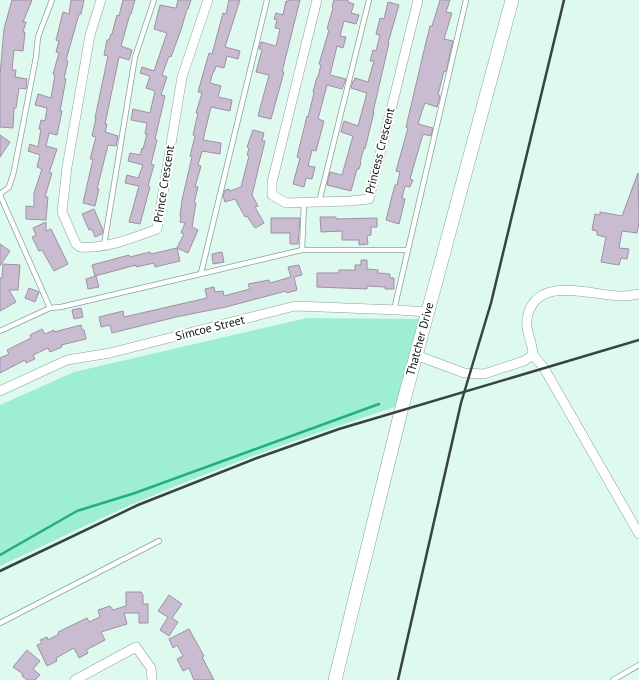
<svg xmlns="http://www.w3.org/2000/svg" width="639" height="680" font-family="'PT Sans',sans-serif">
<style>
.green{fill:#9eeed1}
.lines{fill:none;stroke-linecap:round;stroke-linejoin:round}
.stream{stroke:#22ae89;stroke-width:2.5}
.building{fill:#c9bcd0;stroke:#9e91a5}
.lane-casing{stroke:#8aa399;stroke-width:6}
.street-casing{stroke:#8aa399;stroke-width:10}
.secondary-casing{stroke:#8aa399;stroke-width:14}
.lane{stroke:#fff;stroke-width:4.5}
.street{stroke:#fff;stroke-width:9}
.secondary{stroke:#fff;stroke-width:13}
.rail{stroke:#37443f;stroke-width:2.5}
.labels{text-anchor:middle;stroke-width:4;stroke-linejoin:round;paint-order:stroke}
.street-label{font-size:12px;fill:#0d1613;stroke:#fff}
</style>
<rect width="100%" height="100%" fill="#def9ee"/>
<path class="green" d="M307,318L418,319L421,325L398,406C309,435 221,466 135,503C90,523 45,545 0,566V405L74,372Z"/>
<g class="lines">
<path class="stream" d="M0,555L77,511L135,493L379,404"/>
</g>
<g class="building">
<path d="M12,0H32L23,22H26L23,32H25L23,51L14,50L12,70H16L15,77L27,79L26,89L19,88L16,108H14L13,128L0,127V75L4,29Z"/>
<path d="M71,0H84L81,14H79L66,60L68,61L64,79H66L60,111H62L57,135L49,133L46,146L57,149L49,173H52L45,197H48L46,220L26,219V206L34,207V193L42,169L37,167L40,155L28,151L30,144L38,147L41,129H39L41,120L45,121L47,108L35,105L38,94L51,98L55,75L53,74L59,53L56,52L59,41L56,40L63,12L69,14Z"/>
<path d="M123,0H135L131,14H130L121,46L132,50L129,60L119,57L105,124H107L105,132L118,136L116,146L108,145L97,189H99L95,206L83,203L93,159H90L96,137L92,136L96,118H95L108,56L104,55L107,40H109L111,34H112L117,15L119,16Z"/>
<path d="M178,0H191L188,9H187L181,30L171,57L169,56L162,75L167,77L161,95L165,96L155,139L157,140L151,164L154,165L148,186L150,187L140,224L129,222L139,186L125,183L127,175L138,178L143,165L128,161L130,153L140,155L142,148L143,149L147,134H145L147,123L131,120L133,109L150,113L155,91L146,88L150,76L140,73L142,67L154,71L167,33L154,29L160,5L175,8H176Z"/>
<path d="M229,0H240L225,47L240,51L238,59L227,56L224,68L216,66L214,72H213L210,83L221,86L218,97L232,100L230,111L211,107L203,140L221,143L220,154L202,151L198,165L201,166L195,187H198L194,203H196L192,227L198,230L188,253L177,248L184,234L181,233L185,223L180,222L181,216H180L182,200L192,157L190,156L195,136L193,135L198,113H196L202,93L198,92L209,53L212,54L223,13L226,14Z"/>
<path d="M288,0H300L282,72H284L271,119L258,116L269,75L256,72L262,50L259,49L261,42L276,46L280,29L275,28L277,20L274,19L276,13L283,15L286,1L288,2Z"/>
<path d="M334,0H348V2L354,4L351,13L359,15L356,24L344,21L340,36L346,37L343,48L337,46L330,75L346,79L342,89L327,85L318,119L324,121L316,151L312,150L308,166L315,167L312,179L306,178L304,187L293,184L300,158L297,157L307,116L308,117L314,93L313,92L317,77H318L321,65L319,64L329,30L327,29L333,8L332,7Z"/>
<path d="M440,0H450L446,12L452,13L444,39L453,41L446,72L444,71L438,95L440,96L437,107L425,103L422,111L418,124L433,128L431,136L423,134L410,179L413,180L410,187L405,186L402,198L405,199L399,224L386,220L392,196L395,185H397L400,172L396,171L408,128L406,127L426,42L430,26H432Z"/>
<path d="M388,2L399,5L388,43H389L373,112H374L365,149L364,148L360,162L361,163L359,169H357L351,191L327,185L330,172L342,175L353,136L341,132L344,121L358,126L367,93L351,88L353,81H354L355,78L368,82L374,61H370L373,50L376,51L380,35L376,34L380,18L384,19Z"/>
<path d="M253,130L264,133L262,141H265L252,195L258,206L255,207L264,223L255,228L247,216L245,217L235,199L225,202L223,196L225,190L229,189L230,191L241,187L249,156L247,155L249,148L247,147Z"/>
<path d="M0,135L10,142L0,157Z"/>
<path d="M638,173L639,222L637,233L622,231L619,248L629,249L627,259L621,258L619,265L601,262L606,237L597,235V231L592,230L595,214L600,215V212L622,216Z"/>
<path d="M94,209L103,230L102,234L95,237L92,229L89,230L82,214Z"/>
<path d="M320,217H336V219L377,218V227H371V235L367,236L368,244L359,245V240H342V231L321,232Z"/>
<path d="M271,218H300L298,244H290V233H271Z"/>
<path d="M46,222V231L51,229L68,264L54,271L42,250L39,251L32,237L36,235L33,228Z"/>
<path d="M0,244L10,251L0,266Z"/>
<path d="M177,248L180,261L155,267L154,263L136,267V265L95,276L92,265L129,255L130,257L150,252L151,254Z"/>
<path d="M222,252L224,262L213,264L212,254Z"/>
<path d="M361,260H367V269L378,270V273L390,274V278H394V289H385V287L367,286V289L317,287V273H339V270H355V265H361Z"/>
<path d="M3,264L20,265L18,290H9L16,302L0,311V278H2Z"/>
<path d="M299,265L302,275L294,277L297,290L287,293L286,291L226,307L176,317L112,333L110,325L101,327L99,317L123,311L124,317L207,298L205,289L214,287L215,292L223,291L224,296L250,289L248,284L269,280L270,283L291,277L288,267Z"/>
<path d="M96,276L99,287L88,289L86,279Z"/>
<path d="M29,288L39,292L35,302L25,298Z"/>
<path d="M81,308L83,317L74,319L72,310Z"/>
<path d="M81,325L82,330H84L86,339L61,345L62,347L50,352L48,348L33,355L35,359L26,363L25,360L0,373V358L9,354L7,350L31,338L30,335L42,329L45,334L54,330V332Z"/>
<path d="M126,592H141L143,595V604H148V623H139V613H124L127,624L101,632L105,640L86,650L88,653L79,658L74,648L56,658L57,661L47,666L37,645L42,643L40,640L47,637L48,640L59,634L58,632L87,618L89,622L100,617L98,610L110,606L113,610L126,606Z"/>
<path d="M169,595L182,604L172,618L178,622L169,636L160,630L168,617L158,611Z"/>
<path d="M189,629L204,656L202,657L214,680H194L189,668L183,671L177,659L183,656L177,645L173,648L169,639Z"/>
<path d="M27,650L40,661L33,669L40,675L35,680H27L22,676L23,674L13,667Z"/>
</g>
<g class="lines">
<defs>
<g id="lane">
<path d="M0,194L9,187L14,171L36,57L38,37L52,0"/>
<path d="M0,195L50,308L0,331"/>
<path d="M319,202L369,0"/>
<path d="M104,245L135,57L154,0"/>
<path d="M302,250L304,202"/>
<path d="M201,273L267,0"/>
<path d="M50,308L61,307L302,250H407"/>
<path d="M394,310L466,0"/>
<path d="M0,623L159,541"/>
<path d="M613,680L639,665"/>
</g>
<g id="street">
<path d="M101,0L90,35L67,167L62,212L76,244L80,247C105,249 133,238 157,229L182,77L208,0"/>
<path d="M317,0L272,182V195L286,203L350,201L369,199L418,0"/>
<path d="M416,355L464,373L484,374L524,361L533,355C533,341 525,333 527,319C535,272 594,297 624,296C629,296 634,295 639,294"/>
<path d="M533,355L544,368L639,534"/>
<path d="M0,391L67,360L110,353L295,306L398,310L427,312"/>
<path d="M75,680L136,647L151,668L152,680"/>
</g>
<path id="secondary" d="M335,680L401,411L512,0"/>
</defs>
<use href="#lane" class="lane-casing"/>
<use href="#street" class="street-casing"/>
<use href="#secondary" class="secondary-casing"/>
<use href="#lane" class="lane"/>
<use href="#street" class="street"/>
<use href="#secondary" class="secondary"/>
<g class="rail">
<path d="M0,571L138,505L257,458L339,429L639,340"/>
<path d="M398,680L461,403L491,303L564,0"/>
</g>
</g>
<g class="labels">
<g class="street-label">
<text transform="translate(380 151) rotate(-76)" y="4">Princess Crescent</text>
<text transform="translate(164 184) rotate(-81)" y="4">Prince Crescent</text>
<text transform="translate(210 328) rotate(-14)" y="4">Simcoe Street</text>
<text transform="translate(420 339) rotate(-75)" y="4">Thatcher Drive</text>
</g>
</g>
</svg>
